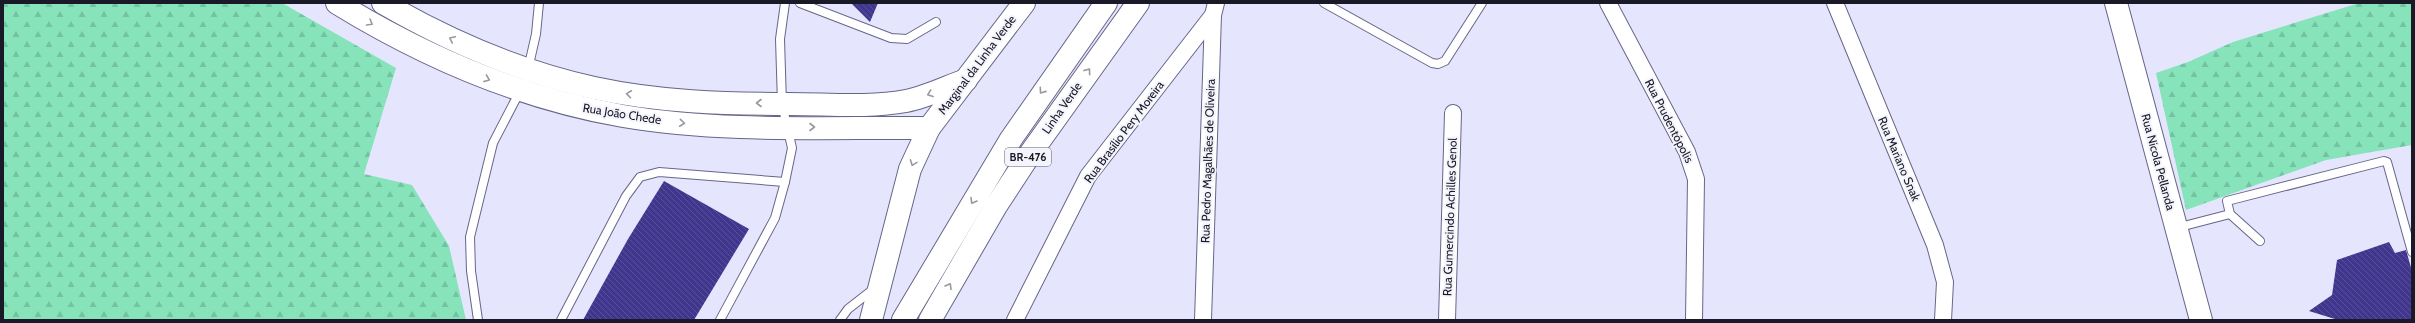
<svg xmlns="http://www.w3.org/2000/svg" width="2415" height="323" font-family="Cabin,sans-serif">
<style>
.forest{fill:url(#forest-firs)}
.building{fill:url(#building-back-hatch)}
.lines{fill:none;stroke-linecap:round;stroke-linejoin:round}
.lane-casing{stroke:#668;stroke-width:10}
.street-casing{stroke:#668;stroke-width:18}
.secondary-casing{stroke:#668;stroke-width:24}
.highway-casing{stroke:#668;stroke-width:24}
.lane{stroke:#fff;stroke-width:8}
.street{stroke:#fff;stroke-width:16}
.secondary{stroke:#fff;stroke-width:22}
.highway{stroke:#fff;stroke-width:22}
.oneway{stroke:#98989e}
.labels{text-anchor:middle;stroke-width:4;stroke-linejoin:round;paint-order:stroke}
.shield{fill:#f4f4fc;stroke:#5b5b67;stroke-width:1}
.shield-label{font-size:11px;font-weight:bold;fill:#191927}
.street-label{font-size:12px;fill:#191927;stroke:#f4f4fc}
</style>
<defs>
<pattern id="forest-firs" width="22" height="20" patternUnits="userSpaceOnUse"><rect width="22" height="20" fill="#86e3ba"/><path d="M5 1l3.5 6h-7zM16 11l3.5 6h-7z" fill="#73c2a0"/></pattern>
<pattern id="building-back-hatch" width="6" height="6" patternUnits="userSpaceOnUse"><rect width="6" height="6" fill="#41368d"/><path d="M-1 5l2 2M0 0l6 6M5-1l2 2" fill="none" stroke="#595097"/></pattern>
</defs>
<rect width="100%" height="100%" fill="#e5e6fd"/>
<g class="forest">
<path d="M3,3H282L396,68L364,174L412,185L449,246L466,320H3Z"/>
<path d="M2359,3H2412V145L2326,160L2186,210L2156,73L2188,62L2233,42Z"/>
</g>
<g class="building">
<path d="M851,3H878L870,22Z"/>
<path d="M664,181L749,229L694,320H583L628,239Z"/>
<path d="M2389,242L2395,253L2406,250L2412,271V320H2338L2309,311L2332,295L2337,260Z"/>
</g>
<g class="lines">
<defs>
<g id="lane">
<path d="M800,3L891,38L907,39L936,22"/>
<path d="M1324,3L1432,63L1438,64L1445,61L1482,3"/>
<path d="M528,69L536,34L539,3"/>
<path d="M2176,228L2230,214"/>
<path d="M2260,241L2230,214L2227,201L2384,161L2387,162L2412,252"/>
<path d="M478,320L471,271L470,237L493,143L520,91"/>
<path d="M561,320L626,196L640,177L659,172L785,182"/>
<path d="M720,320L775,218L785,182L792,148L782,104L780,39L785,3"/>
<path d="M840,320L848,309L875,288"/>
</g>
<g id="street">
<path d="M1608,3L1687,152L1696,179L1694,320"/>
<path d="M1835,3L1935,245L1945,282L1943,320"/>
<path d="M1015,320L1088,176L1213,15"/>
<path d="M1203,320L1213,15L1216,3"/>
<path d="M1447,320L1453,113"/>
</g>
<g id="secondary">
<path d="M337,3C425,57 520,98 623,116C723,133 828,127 929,128L1024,3"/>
<path d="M383,3C449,41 520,72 594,88C659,102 724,104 790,104C828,104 869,108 906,101C927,97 946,87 966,80"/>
<path d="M2116,3L2201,320"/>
</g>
<g id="highway">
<path d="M871,320L910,169L929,128"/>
<path d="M903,320L1011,139L1106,3"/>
<path d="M930,320L996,206L1030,154L1138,3"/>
</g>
</defs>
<use href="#lane" class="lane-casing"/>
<use href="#street" class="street-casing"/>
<use href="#secondary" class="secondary-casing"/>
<use href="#highway" class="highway-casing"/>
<use href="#lane" class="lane"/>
<use href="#street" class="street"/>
<use href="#secondary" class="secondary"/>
<use href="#highway" class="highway"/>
</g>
<defs><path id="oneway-chevron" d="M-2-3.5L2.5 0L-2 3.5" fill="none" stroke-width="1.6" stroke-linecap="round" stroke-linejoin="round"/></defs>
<g class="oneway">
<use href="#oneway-chevron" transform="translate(370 23) rotate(30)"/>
<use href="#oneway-chevron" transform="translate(452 39) rotate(-155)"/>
<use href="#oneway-chevron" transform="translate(1088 71) rotate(-54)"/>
<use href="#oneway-chevron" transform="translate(487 79) rotate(21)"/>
<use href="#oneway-chevron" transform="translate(1042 91) rotate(125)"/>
<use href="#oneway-chevron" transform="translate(629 94) rotate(-172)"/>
<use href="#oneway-chevron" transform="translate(930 94) rotate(160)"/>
<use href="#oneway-chevron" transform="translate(759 103) rotate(-180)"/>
<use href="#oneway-chevron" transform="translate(682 123) rotate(6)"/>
<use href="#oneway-chevron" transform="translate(812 127)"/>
<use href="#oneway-chevron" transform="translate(913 163) rotate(111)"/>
<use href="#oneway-chevron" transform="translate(973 201) rotate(120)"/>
<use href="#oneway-chevron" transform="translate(949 286) rotate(-60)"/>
</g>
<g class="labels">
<rect class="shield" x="1005" y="148" width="46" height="18" rx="3"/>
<g class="shield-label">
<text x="1028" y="161">BR-476</text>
</g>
<g class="street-label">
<text transform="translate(977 65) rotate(-53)" y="4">Marginal da Linha Verde</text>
<text transform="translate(1062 108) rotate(-55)" y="4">Linha Verde</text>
<text transform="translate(622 114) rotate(9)" y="4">Rua João Chede</text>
<text transform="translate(1669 121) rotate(63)" y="4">Rua Prudentópolis</text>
<text transform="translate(1124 132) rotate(-53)" y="4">Rua Brasílio Pery Moreira</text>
<text transform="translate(1899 159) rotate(67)" y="4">Rua Mariano Snak</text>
<text transform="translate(1208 161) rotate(-88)" y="4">Rua Pedro Magalhães de Oliveira</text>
<text transform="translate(2158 162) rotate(75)" y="4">Rua Nicola Pellanda</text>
<text transform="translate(1450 217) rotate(-88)" y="4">Rua Gumercindo Achilles Genol</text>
</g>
</g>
<rect width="2415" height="323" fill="none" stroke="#191927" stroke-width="8"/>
</svg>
